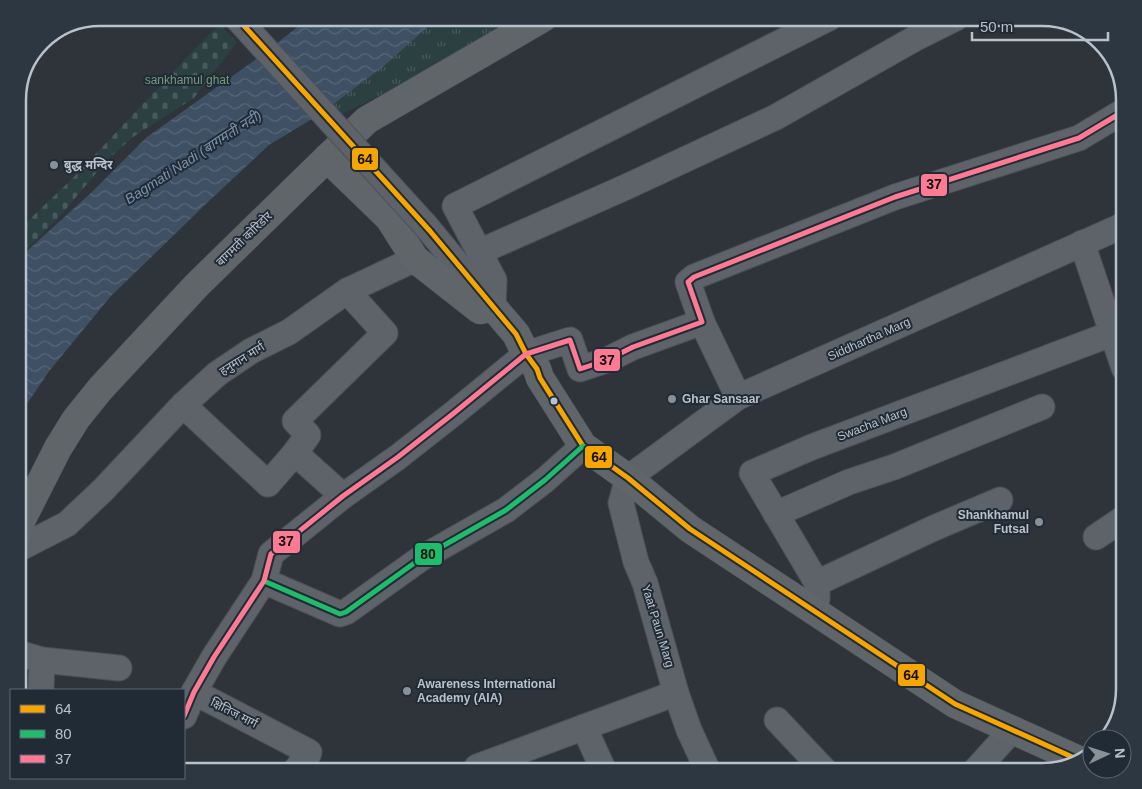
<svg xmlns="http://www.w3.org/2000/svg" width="1142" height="789" font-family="Arial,'Noto Sans Devanagari',sans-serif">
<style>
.grass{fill:url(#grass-tufts)}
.cemetery{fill:url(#cemetery-stones)}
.water{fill:url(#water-waves)}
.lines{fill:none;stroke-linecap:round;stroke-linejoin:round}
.minor-casing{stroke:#4c5055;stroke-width:27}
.major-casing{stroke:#4c5157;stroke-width:29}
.minor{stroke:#5e6269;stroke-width:25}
.major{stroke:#60656a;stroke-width:28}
.minor-bridge-casing{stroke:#4c5055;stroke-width:27;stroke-linecap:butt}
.minor-bridge{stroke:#5e6269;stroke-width:25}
.bus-1-casing{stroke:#212b36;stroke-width:9}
.bus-2-casing{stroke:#212b36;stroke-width:9}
.bus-3-casing{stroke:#212b36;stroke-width:9}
.bus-1{stroke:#f7a600;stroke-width:5}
.bus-2{stroke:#20bc6c;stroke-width:5}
.bus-3{stroke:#fe7a93;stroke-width:5}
.poi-dot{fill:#889098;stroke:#212b36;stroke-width:2}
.bus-dot{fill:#b9c1cb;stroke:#212b36;stroke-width:2}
.labels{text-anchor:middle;stroke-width:4;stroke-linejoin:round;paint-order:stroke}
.park-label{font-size:12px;fill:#729a79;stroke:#212b36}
.poi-label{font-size:12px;font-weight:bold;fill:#b9c1cb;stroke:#212b36;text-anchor:start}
.street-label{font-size:12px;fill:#b9c1cb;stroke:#212b36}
.water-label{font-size:14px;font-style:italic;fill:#7c93ab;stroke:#212b36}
.rim{fill:none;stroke:#b9c1cb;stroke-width:2.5}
.line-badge{stroke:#212b36;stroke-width:2}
.pale-badge-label{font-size:14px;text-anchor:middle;font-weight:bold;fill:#111}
</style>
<defs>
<pattern id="grass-tufts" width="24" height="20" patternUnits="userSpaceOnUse" patternTransform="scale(1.25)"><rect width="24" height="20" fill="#2b4041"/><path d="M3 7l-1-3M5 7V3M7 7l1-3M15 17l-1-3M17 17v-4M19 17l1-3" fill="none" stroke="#485a5b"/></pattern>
<pattern id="cemetery-stones" width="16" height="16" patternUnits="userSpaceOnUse" patternTransform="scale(1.25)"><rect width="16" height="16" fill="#2b4041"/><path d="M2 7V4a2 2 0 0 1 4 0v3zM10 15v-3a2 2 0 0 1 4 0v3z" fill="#485a5b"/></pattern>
<pattern id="water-waves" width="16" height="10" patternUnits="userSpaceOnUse" patternTransform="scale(1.25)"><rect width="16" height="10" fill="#3d5064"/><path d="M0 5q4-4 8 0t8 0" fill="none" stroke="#576779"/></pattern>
</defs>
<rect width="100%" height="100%" fill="#2e343a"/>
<path class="grass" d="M438,18H527L493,39L334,118L322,113L385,65Z"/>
<path class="cemetery" d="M220,25L237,42L194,98L133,137L107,160L62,214L18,258V230L72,179L209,34Z"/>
<path class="water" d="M309,18H438L385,65L322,113L269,145L209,201L111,296L50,370L24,408L18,422V259L92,192L147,137L259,57Z"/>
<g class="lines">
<defs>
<g id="minor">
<path d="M426,226L493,307"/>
<path d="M1082,243L1124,368"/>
<path d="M479,252L626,187L776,117L914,39L956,18"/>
<path d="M493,307L494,280L455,206L829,18"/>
<path d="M702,322L738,397"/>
<path d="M183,405L268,484L295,453L343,496"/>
<path d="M295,453L308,435L295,421L385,333L347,291"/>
<path d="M776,514L849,482L894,467L1042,407"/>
<path d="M1096,537L1124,518"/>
<path d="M18,549L67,524L103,490L183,405L217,374L251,351L289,332L347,291L415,259"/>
<path d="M264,581L340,614L346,612L420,559L506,510L545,480L583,446"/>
<path d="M817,583L752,473L812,447L1124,329"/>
<path d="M817,599V583L934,528L1000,500"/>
<path d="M18,653L42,660L119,668"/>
<path d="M41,690L42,660"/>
<path d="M194,692L309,752L308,755L295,771"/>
<path d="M184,716L194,692L214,657L264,581L271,554L343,496L398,457L454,413L526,354L570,340L580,369L607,360L633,347L702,322L688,282L694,277L895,197L1079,138L1124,111"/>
<path d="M777,720L825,771"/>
<path d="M584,727L604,771"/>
<path d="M479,771L477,767L676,693"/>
<path d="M708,771L689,730L676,693L645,583L636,562L621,503L628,478L738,397L1124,225"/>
<path d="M975,771L1013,729"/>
</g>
<g id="major">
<path d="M327,158L389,218L415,259L480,310L493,307L516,334L526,354L537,369L540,378L583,446L628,478L690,529L955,704L1081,761"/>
<path d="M18,532L21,521L58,448L76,419L101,388L197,285L327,158L367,120L543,18"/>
</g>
</defs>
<use href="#minor" class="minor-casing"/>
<use href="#major" class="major-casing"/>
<use href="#minor" class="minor"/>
<use href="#major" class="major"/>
<defs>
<path id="minor-bridge" d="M237,18L426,226"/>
</defs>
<use href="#minor-bridge" class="minor-bridge-casing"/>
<use href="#minor-bridge" class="minor-bridge"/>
<defs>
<path id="bus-1" d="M237,18L430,231L516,334L526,354L537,369L540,378L583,446L628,478L690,529L955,704L1081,761"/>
<path id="bus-2" d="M264,581L340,614L346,612L420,559L506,510L545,480L583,446"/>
<path id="bus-3" d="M184,716L194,692L214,657L264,581L271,554L343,496L398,457L454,413L526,354L570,340L580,369L607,360L633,347L702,322L688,282L694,277L895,197L1079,138L1124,111"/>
</defs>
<use href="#bus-1" class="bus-1-casing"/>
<use href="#bus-2" class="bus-2-casing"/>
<use href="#bus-3" class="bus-3-casing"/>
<use href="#bus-1" class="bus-1"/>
<use href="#bus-2" class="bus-2"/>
<use href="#bus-3" class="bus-3"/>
</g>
<g class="poi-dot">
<circle cx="54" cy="165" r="5"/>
<circle cx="672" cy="399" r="5"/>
<circle cx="1039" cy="522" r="5"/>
<circle cx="407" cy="691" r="5"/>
</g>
<circle class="bus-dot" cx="554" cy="401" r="4.5"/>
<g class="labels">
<g class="park-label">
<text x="187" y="84">sankhamul ghat</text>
</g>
<g class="poi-label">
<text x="64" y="169">बुद्ध मन्दिर</text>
<text x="682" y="403">Ghar Sansaar</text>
<text x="1029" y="519" text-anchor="end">Shankhamul<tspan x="1029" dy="14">Futsal</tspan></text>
<text x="417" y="688">Awareness International<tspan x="417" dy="14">Academy (AIA)</tspan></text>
</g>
<g class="street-label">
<text transform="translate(244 239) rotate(-44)" y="4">बागमती कोरिडोर</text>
<text transform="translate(869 339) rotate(-24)" y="4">Siddhartha Marg</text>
<text transform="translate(242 359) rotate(-32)" y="4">हनुमान मार्ग</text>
<text transform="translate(872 424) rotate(-21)" y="4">Swacha Marg</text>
<text transform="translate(658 626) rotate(73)" y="4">Yaat Paun Marg</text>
<text transform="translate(234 713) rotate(27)" y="4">क्षितिज मार्ग</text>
</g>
<g class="water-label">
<text transform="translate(193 157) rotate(-33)" y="5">Bagmati Nadi (बागमती नदी)</text>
</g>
</g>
<path d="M0 0H1142V789H0ZM100 26H1042A74 74 0 0 1 1116 100V689A74 74 0 0 1 1042 763H100A74 74 0 0 1 26 689V100A74 74 0 0 1 100 26Z" fill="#2d3742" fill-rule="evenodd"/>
<path class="rim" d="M100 26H1042A74 74 0 0 1 1116 100V689A74 74 0 0 1 1042 763H100A74 74 0 0 1 26 689V100A74 74 0 0 1 100 26Z"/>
<g class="line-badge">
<rect x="351" y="147" width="28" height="24" rx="5" fill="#f7a600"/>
<rect x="920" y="173" width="28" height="24" rx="5" fill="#fe7a93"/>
<rect x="593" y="348" width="28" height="24" rx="5" fill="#fe7a93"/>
<rect x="584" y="445" width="29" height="24" rx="5" fill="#f7a600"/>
<rect x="272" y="530" width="29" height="24" rx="5" fill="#fe7a93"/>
<rect x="414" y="542" width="29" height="24" rx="5" fill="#20bc6c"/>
<rect x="897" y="663" width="29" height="24" rx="5" fill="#f7a600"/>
</g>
<g class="pale-badge-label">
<text x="365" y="164">64</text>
<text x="934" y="189">37</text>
<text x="607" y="365">37</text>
<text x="599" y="462">64</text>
<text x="286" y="546">37</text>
<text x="428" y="559">80</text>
<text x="911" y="680">64</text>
</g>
<rect x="10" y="689" width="175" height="90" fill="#212b36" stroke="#5e6772"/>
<rect x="20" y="705" width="25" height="8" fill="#f7a600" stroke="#5e6772"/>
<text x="55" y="714" font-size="15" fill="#b9c1cb">64</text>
<rect x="20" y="730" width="25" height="8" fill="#20bc6c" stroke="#5e6772"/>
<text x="55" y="739" font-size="15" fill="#b9c1cb">80</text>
<rect x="20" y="755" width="25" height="8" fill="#fe7a93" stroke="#5e6772"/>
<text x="55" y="764" font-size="15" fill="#b9c1cb">37</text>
<g transform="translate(1107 754) rotate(86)"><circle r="24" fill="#212b36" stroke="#5e6772"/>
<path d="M0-4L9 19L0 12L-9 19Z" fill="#889098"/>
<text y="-8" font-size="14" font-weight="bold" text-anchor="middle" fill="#b9c1cb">N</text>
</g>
<path d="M972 32v8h136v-8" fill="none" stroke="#b9c1cb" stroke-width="2.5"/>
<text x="980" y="32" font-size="15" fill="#b9c1cb" stroke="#212b36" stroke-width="4" paint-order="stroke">50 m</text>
</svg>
